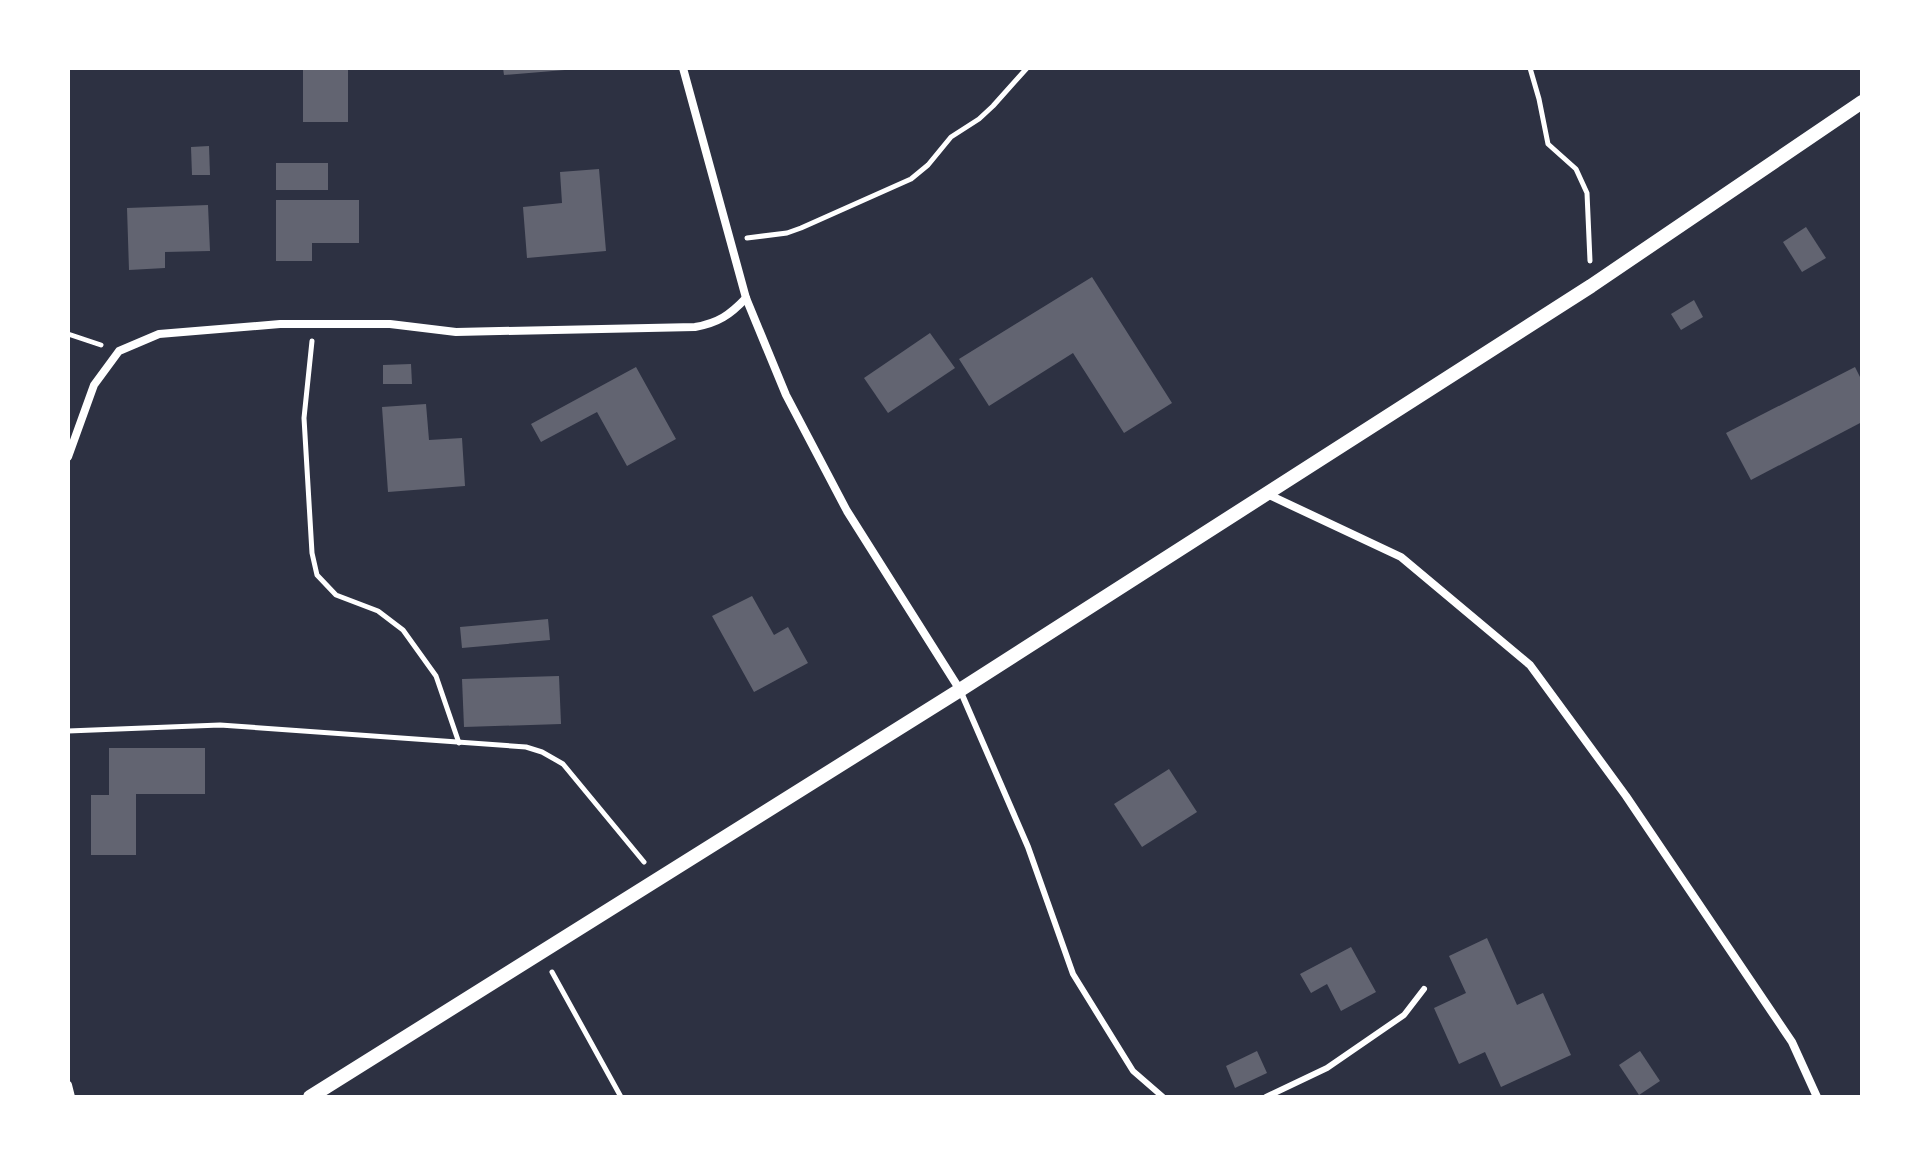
<svg xmlns="http://www.w3.org/2000/svg" width="1930" height="1165" font-family="Inter,sans-serif">
<style>
.building{fill:#626471}
.lines{fill:none;stroke-linecap:round;stroke-linejoin:round}
.path{stroke:#fff;stroke-width:5}
.service{stroke:#fff;stroke-width:6}
.minor{stroke:#fff;stroke-width:8}
.tertiary{stroke:#fff;stroke-width:14}
</style>
<rect width="100%" height="100%" fill="#2d3142"/>
<g class="building">
<rect x="303" y="68" width="45" height="54"/>
<path d="M503,68H565V70L504,75Z"/>
<path d="M209,146L210,175H192L191,147Z"/>
<rect x="276" y="163" width="52" height="27"/>
<path d="M599,169L606,251L527,258L523,207L562,203L560,172Z"/>
<path d="M276,200H359V243H312V261H276Z"/>
<path d="M208,205L210,251L165,252V268L129,270L127,208Z"/>
<path d="M1806,227L1826,258L1802,272L1783,242Z"/>
<path d="M1092,277L1172,403L1124,433L1073,353L989,406L959,359Z"/>
<path d="M1694,300L1703,317L1681,330L1671,314Z"/>
<path d="M930,333L955,368L888,413L864,378Z"/>
<path d="M411,364L412,384H383V365Z"/>
<path d="M636,367L676,439L627,466L597,412L541,442L531,424Z"/>
<path d="M1855,367L1862,381V422L1751,480L1726,433Z"/>
<path d="M426,404L429,440L462,438L465,486L388,492L382,407Z"/>
<path d="M752,596L774,635L788,627L808,663L754,692L712,616Z"/>
<path d="M548,619L550,640L462,648L460,627Z"/>
<path d="M559,676L561,724L464,727L462,679Z"/>
<path d="M109,748H205V794H136V855H91V795H109Z"/>
<path d="M1169,769L1197,812L1142,847L1114,804Z"/>
<path d="M1487,938L1517,1005L1543,993L1571,1055L1501,1087L1485,1052L1459,1064L1434,1008L1466,993L1449,956Z"/>
<path d="M1351,947L1376,992L1341,1011L1327,984L1311,993L1300,974Z"/>
<path d="M1257,1051L1267,1073L1235,1088L1226,1066Z"/>
<path d="M1640,1051L1660,1081L1639,1095L1619,1065Z"/>
</g>
<g class="lines">
<g class="path">
<path d="M1530,68L1539,99L1548,144L1576,169L1587,193L1590,261"/>
<path d="M747,238L787,233L801,228L911,179L928,165L951,137L979,119L993,106L1027,68"/>
<path d="M68,334L101,345"/>
<path d="M312,341L304,418L312,553L317,575L336,595L378,611L403,630L436,676L459,743"/>
<path d="M68,731L220,725L526,747L542,752L563,764L644,862"/>
<path d="M552,972L621,1097"/>
</g>
<g class="service">
<path d="M960,690L1028,847L1073,974L1133,1071L1163,1097"/>
<path d="M1266,1097L1327,1068L1404,1015L1424,989"/>
</g>
<g class="minor">
<path d="M683,68L746,298L786,395L847,511L960,690"/>
<path d="M68,457L94,385L119,351L159,334L280,324H390L456,332L695,327C718,323 730,315 746,298"/>
<path d="M1267,494L1401,557L1530,665L1626,796L1792,1042L1817,1097"/>
<path d="M68,1085L71,1097"/>
</g>
<path class="tertiary" d="M310,1097L960,690L1591,286L1862,102"/>
</g>
<rect width="1930" height="1165" fill="none" stroke="#ffffff" stroke-width="140"/>
</svg>
